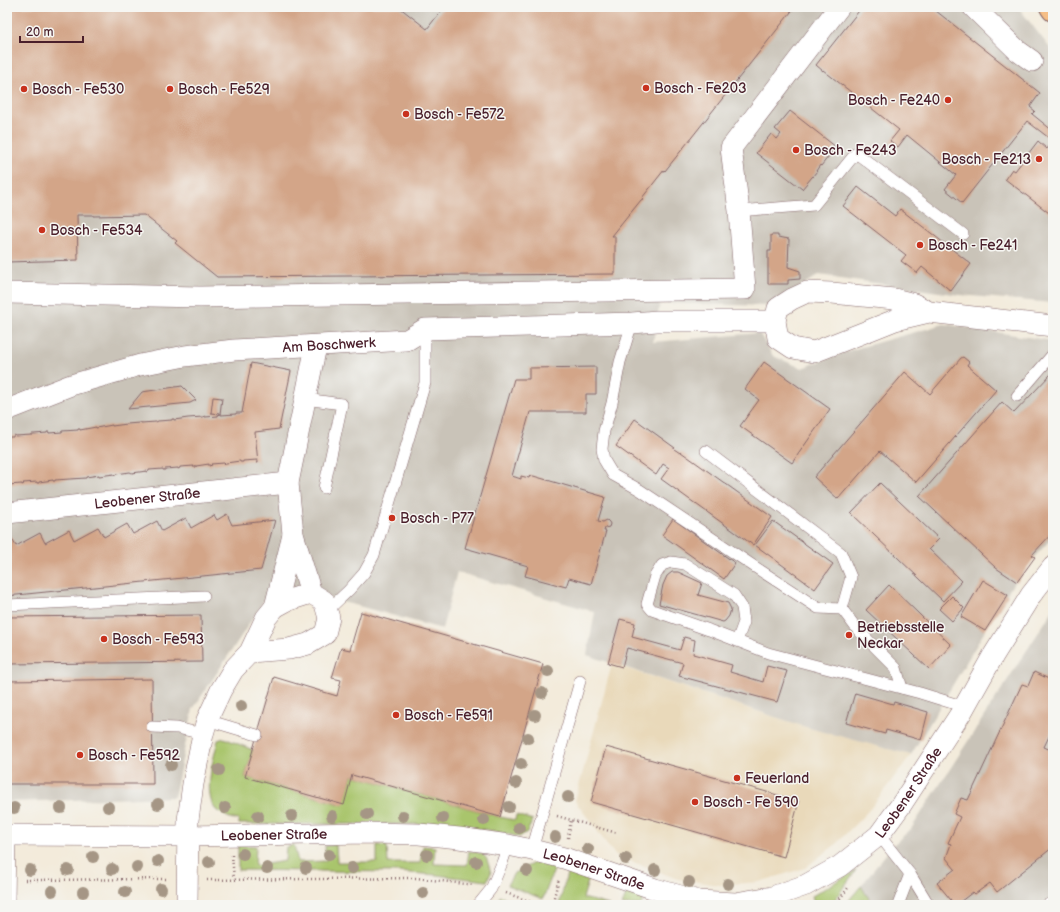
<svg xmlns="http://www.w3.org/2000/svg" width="1060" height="912" font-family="'Balsamiq Sans',sans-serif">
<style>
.built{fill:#e9d9ba}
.industrial{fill:#c9c3b8}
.green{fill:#a9c56c;stroke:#7a724c}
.building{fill:#d3a588}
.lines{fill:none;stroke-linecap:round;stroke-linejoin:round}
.lane-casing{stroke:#856669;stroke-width:12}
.street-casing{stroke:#856669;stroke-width:22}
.primary-casing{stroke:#856669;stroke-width:24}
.path{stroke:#856669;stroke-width:2.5;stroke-dasharray:1 3;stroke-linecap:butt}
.lane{stroke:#fff;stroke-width:11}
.street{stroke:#fff;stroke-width:21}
.primary{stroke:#f5be86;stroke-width:22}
.tree{fill:#a59685}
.poi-dot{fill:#c8321e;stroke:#f6f6f2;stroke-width:1.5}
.labels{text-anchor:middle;stroke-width:3;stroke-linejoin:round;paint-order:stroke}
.poi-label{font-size:14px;fill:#4a1f2b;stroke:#f6f6f2;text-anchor:start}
.street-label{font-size:14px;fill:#4a1f2b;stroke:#f6f6f2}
</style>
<rect width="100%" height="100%" fill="#f6f6f2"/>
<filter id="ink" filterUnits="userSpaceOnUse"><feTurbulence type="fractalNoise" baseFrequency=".025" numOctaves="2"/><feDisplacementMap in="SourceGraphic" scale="8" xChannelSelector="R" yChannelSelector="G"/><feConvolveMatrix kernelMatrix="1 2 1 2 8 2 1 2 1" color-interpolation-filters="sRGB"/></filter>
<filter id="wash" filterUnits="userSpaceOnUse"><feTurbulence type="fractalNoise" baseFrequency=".012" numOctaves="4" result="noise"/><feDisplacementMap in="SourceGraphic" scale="16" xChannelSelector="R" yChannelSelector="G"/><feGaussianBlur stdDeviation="0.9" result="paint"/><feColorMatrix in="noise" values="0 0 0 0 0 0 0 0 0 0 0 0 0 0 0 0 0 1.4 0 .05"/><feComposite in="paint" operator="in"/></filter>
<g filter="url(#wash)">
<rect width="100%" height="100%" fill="#f3ebdb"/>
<path class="built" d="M612,664L809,728L911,755L870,809L835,845L805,868L759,882L720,885L678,879L615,855L575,801Z"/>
<g class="industrial">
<path d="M7,7H1018L1053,52V303L960,295L819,275L771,306L660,303L653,342L759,333L773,356L802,368L851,350L944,324L1053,341V537L1020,572L911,755L809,728L587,655L595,612L457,572L442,629L355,605L274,586L193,709L174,797L7,802Z"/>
<path d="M1053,610V905H873L861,886L893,845L911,829Z"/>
</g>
<g class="green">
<path d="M224,738L253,750L245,777L343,805L352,775L500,817L515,820L516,815L533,820L527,832L519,837C470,823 418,824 367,824C324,824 281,824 239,824V820C233,819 229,818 224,815C222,813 218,812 216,810C202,794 214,758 218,740Z"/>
<path d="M238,845L256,846L255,866L285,861L286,847L294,845L298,862L326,861L325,846L336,845L337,862H377V845L387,846L388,863H420L423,846L435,847L434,864L467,865L469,851C487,853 486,856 491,873L487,881L436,875L398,872L238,870Z"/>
<path d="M534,863H547L554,870L543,899L507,885L514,873Z"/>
<path d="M568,870L589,878L583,898L609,905H559Z"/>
<path d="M856,870L831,905H815L812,896Z"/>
<path d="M861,886L873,905H845Z"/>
<path d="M628,890L644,897L641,905H622Z"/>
<path d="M500,896L525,905H514L506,902L505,905H496Z"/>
</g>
<g id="blocks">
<g class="building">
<path d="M7,7H399L427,29L444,7H795L665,171L664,170L642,198L643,199L641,200L612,236H615V274L217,277L175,243L177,241L144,215L93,216V215H77L78,260L7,262Z"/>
<path d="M862,7H931L1040,93L1030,107L1035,111L1032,114L1053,131V216L1005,179L1012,169L1015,171L1038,141L1047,149L1053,141L1027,121L962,203L945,189L956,175L907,135L898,147L890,141L899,130L823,70V71L816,65Z"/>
<path d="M790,111L836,147L821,166L820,165L816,171H817L802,189L756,153L771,134L777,139L781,134L775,129Z"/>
<path d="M858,187L895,216L900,209L971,264L951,291L922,267L917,273L901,261L906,255L843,206Z"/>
<path d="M771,235H778V237L789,239L788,267L800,271V279L788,280V284H768V251H771Z"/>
<path d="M963,357L969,362L967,365L996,390L916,482L880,451L838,499L814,477L905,372L930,394L961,358Z"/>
<path d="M764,362L830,409L792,463L740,426L759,400L745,389Z"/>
<path d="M251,363L291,371L279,429L255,432L258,463H257V460L243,461V462H240V461L226,463L227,464H225L224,463L211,464L212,465L209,466V464L196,466V467H193L194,466L180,467V468L178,469V468L165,469V470H163V469L149,470V471L147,472V471L132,473L130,472L116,474V475H115L114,474L99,476V475L86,477V478L70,479L55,480V481H53V480L39,482V483H37V482L23,483L24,484L22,485V484L7,485V437H13V436L15,435V436L32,435V434H34L47,433V432H49V433L62,432V431L78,430V429H80V430L96,427V428L112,425V426L127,424L139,423L140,422H141V423L156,422L158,421L172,420V419H174V420L188,418L203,417L205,416V417L218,416V415L221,414V415L236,414V413H242Z"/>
<path d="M596,367V394H586V412H530L512,476L521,479V476L529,478L530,475L605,497L598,521L603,522L607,520L609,522L610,524L609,527L605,528L604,531H606L591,584L569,578L566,587L525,576L528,566L465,548L514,379H529V368Z"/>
<path d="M1051,374L1053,376V441L1051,443L1053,444V532L1032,555L1035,557L1017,582L996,568L919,496L1002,402L1014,413Z"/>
<path d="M182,386L196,400L190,403L128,409L142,392Z"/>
<path d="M213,397L222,398L220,414L211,413Z"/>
<path d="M635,419L675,448L674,449L680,453L681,452L772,517L753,545L661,479L669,468L663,464L656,475L616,446Z"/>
<path d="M880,483L939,539L929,549L962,581L943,601L851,513Z"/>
<path d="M227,514L232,525L275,520L261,570L7,596V538L10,536L16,546L40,533L45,543L69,530L74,540L98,527L104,537L127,524L133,534L157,521L162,531L186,518L191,528L214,515L217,520Z"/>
<path d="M673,519L735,563L724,579L662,535Z"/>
<path d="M773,521L833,564L815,589L755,545Z"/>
<path d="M672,572H678L702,583L698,595L728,603L731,609L729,616L725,621L723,622L659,604L663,585L667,576Z"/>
<path d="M983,580L1008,595L985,631L961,617Z"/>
<path d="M889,585L951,645L929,669L866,610Z"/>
<path d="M952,596L964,608L952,621L939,609Z"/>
<path d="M361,612L543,664L500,817L352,775L344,805L245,777L274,677L337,696L341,680L332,678L341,648L350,650Z"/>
<path d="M201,615L202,662L7,664V617Z"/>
<path d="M620,619L635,623L632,637L680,650L684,637L695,640L693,654L732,665L730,672L763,682L767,666L787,671L777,702L679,676L683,663L627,648L622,667L608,663Z"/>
<path d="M1034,672L1053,681V728L1044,747L1053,751V847L997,892L990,883L975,894L973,892L956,905H955L937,883L955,869L946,858L951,844L948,843L960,817L954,814L961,798L968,800L1022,684L1028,686Z"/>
<path d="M152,679L153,784H7V681Z"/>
<path d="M855,693L893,704L894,702L928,712L921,740L886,730L885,734L846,723Z"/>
<path d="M606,747L799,801L784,857L591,802Z"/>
</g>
</g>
</g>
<g filter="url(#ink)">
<use href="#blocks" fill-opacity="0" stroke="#856669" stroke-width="1"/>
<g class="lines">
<defs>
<g id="lane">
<path d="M739,211L814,205L856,153L963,234"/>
<path d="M632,323L620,362L612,403L604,431L602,449L604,460L613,475L640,490L755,567L818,608L842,609L851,577L841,553L706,451"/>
<path d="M1017,396L1053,354"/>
<path d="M305,399L342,404L324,488"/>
<path d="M7,605L204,596"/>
<path d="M842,609L857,629L896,668L902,688"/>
<path d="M327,611L349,590L364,573L374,555L425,383V329"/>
<path d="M737,641L744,622L742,607L734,595L685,564L671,562L662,565L655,576L647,604L652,610L709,630L768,653L920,693L965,707"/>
<path d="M207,720L257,735"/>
<path d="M152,727L177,728L203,734"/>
<path d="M879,835L910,874L929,905"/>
<path d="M532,850L580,681"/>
<path d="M9,905L10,835"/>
<path d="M478,905L491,889L502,863L508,845"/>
<path d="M898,905L910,874"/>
<path d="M1047,905L1053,902"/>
</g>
<g id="street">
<path d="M973,7L1018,51L1032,61"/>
<path d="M7,293L200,297L745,289L739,211L731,148L839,7"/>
<path d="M929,312L914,304L894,299L832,293L807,292L792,299L778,308L775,321L778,338L793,348L814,352L865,332L895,320L929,312L1053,326"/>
<path id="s1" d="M7,410L71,385L140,365L185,356L234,350L407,340L425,329L632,323L657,321H775"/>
<path id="s2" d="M7,513L288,483"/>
<path d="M311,593L293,534L288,483L316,346"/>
<path d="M275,607L293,535"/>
<path id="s3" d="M7,835L187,836L368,833L419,834L459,838L508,845L532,850L564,858L655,889L699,901L735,903L772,897L806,885L840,866L879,835L901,805L961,713L993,656L1031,595L1053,567"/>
<path d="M187,905L188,820L193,784L203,734L207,720L221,690L233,670L250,652L266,618L275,607L286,601L311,593L324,601L329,618L325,634L308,644L289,649L250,652"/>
</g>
<path id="primary" d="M1051,7L1053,10"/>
</defs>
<use href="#lane" class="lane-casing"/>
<use href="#street" class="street-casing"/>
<use href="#primary" class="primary-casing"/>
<g class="path">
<path d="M557,816L617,833"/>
<path d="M568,838L571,820"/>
<path d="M232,855L234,879"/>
<path d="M25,880L166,879"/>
<path d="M207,880L416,878L474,885"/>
<path d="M506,893L540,905"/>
<path d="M552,905L559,878"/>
<path d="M835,905L848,888"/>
</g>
<use href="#lane" class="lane"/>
<use href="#street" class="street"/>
<use href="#primary" class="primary"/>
</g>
<g class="tree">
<circle cx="548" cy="671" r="6"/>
<circle cx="542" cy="693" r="6"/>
<circle cx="241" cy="706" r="6"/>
<circle cx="535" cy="715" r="6"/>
<circle cx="528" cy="738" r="6"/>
<circle cx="521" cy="764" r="6"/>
<circle cx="171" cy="765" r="6"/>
<circle cx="219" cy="770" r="6"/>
<circle cx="516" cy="783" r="6"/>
<circle cx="568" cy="797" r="6"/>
<circle cx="158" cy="804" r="6"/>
<circle cx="108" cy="807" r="6"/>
<circle cx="509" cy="807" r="6"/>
<circle cx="14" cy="808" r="6"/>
<circle cx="61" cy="808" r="6"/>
<circle cx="225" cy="808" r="6"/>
<circle cx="367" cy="814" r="6"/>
<circle cx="258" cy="816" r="6"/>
<circle cx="292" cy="816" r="6"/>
<circle cx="332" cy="816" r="6"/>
<circle cx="403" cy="816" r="6"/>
<circle cx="443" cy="818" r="6"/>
<circle cx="484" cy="820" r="6"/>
<circle cx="519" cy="828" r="6"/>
<circle cx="555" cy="837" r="6"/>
<circle cx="588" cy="849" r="6"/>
<circle cx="243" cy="854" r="6"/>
<circle cx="329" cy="855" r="6"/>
<circle cx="427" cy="855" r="6"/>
<circle cx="93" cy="857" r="6"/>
<circle cx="626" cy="859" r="6"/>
<circle cx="158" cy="861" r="6"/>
<circle cx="209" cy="862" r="6"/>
<circle cx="476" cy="862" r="6"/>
<circle cx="137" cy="867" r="6"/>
<circle cx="267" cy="868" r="6"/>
<circle cx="306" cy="868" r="6"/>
<circle cx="352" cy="868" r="6"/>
<circle cx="112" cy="869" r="6"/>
<circle cx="30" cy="870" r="6"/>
<circle cx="68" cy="870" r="6"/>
<circle cx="655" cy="870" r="6"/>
<circle cx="527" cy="871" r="6"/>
<circle cx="689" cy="882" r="6"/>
<circle cx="728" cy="884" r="6"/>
<circle cx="161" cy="889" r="6"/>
<circle cx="52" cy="891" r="6"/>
<circle cx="83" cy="892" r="6"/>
<circle cx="125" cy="892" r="6"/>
<circle cx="423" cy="893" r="6"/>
</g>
</g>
<g class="poi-dot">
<circle cx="646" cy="88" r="4"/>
<circle cx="24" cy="89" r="4"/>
<circle cx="170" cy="89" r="4"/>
<circle cx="948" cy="100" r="4"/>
<circle cx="406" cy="114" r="4"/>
<circle cx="796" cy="150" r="4"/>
<circle cx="1039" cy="159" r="4"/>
<circle cx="42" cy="230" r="4"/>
<circle cx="920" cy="245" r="4"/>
<circle cx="392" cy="518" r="4"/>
<circle cx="849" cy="635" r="4"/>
<circle cx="104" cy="639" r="4"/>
<circle cx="396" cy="715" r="4"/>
<circle cx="80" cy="755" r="4"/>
<circle cx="737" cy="778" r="4"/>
<circle cx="695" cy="802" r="4"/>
</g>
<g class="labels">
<g class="poi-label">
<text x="654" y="93">Bosch - Fe203</text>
<text x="32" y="94">Bosch - Fe530</text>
<text x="178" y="94">Bosch - Fe529</text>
<text x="940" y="105" text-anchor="end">Bosch - Fe240</text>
<text x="414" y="119">Bosch - Fe572</text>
<text x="804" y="155">Bosch - Fe243</text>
<text x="1031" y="164" text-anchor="end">Bosch - Fe213</text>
<text x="50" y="235">Bosch - Fe534</text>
<text x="928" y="250">Bosch - Fe241</text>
<text x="400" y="523">Bosch - P77</text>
<text x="857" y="632">Betriebsstelle<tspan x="857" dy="16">Neckar</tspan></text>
<text x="112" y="644">Bosch - Fe593</text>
<text x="404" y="720">Bosch - Fe591</text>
<text x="88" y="760">Bosch - Fe592</text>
<text x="745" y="783">Feuerland</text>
<text x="703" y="807">Bosch - Fe 590</text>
</g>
<g class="street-label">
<text dy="5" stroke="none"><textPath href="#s1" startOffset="331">Am Boschwerk</textPath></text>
<text dy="5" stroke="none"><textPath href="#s2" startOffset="141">Leobener Straße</textPath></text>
<text dy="5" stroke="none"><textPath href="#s3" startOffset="951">Leobener Straße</textPath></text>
<text dy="5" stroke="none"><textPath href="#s3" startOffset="267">Leobener Straße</textPath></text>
<text dy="5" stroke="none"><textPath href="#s3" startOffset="591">Leobener Straße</textPath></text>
</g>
</g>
<rect width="1060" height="912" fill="none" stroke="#f6f6f2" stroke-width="24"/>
<path d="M20 36v6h63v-6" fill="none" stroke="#4a1f2b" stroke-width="2"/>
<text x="26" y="36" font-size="12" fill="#4a1f2b" stroke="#f6f6f2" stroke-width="3" paint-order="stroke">20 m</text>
</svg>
